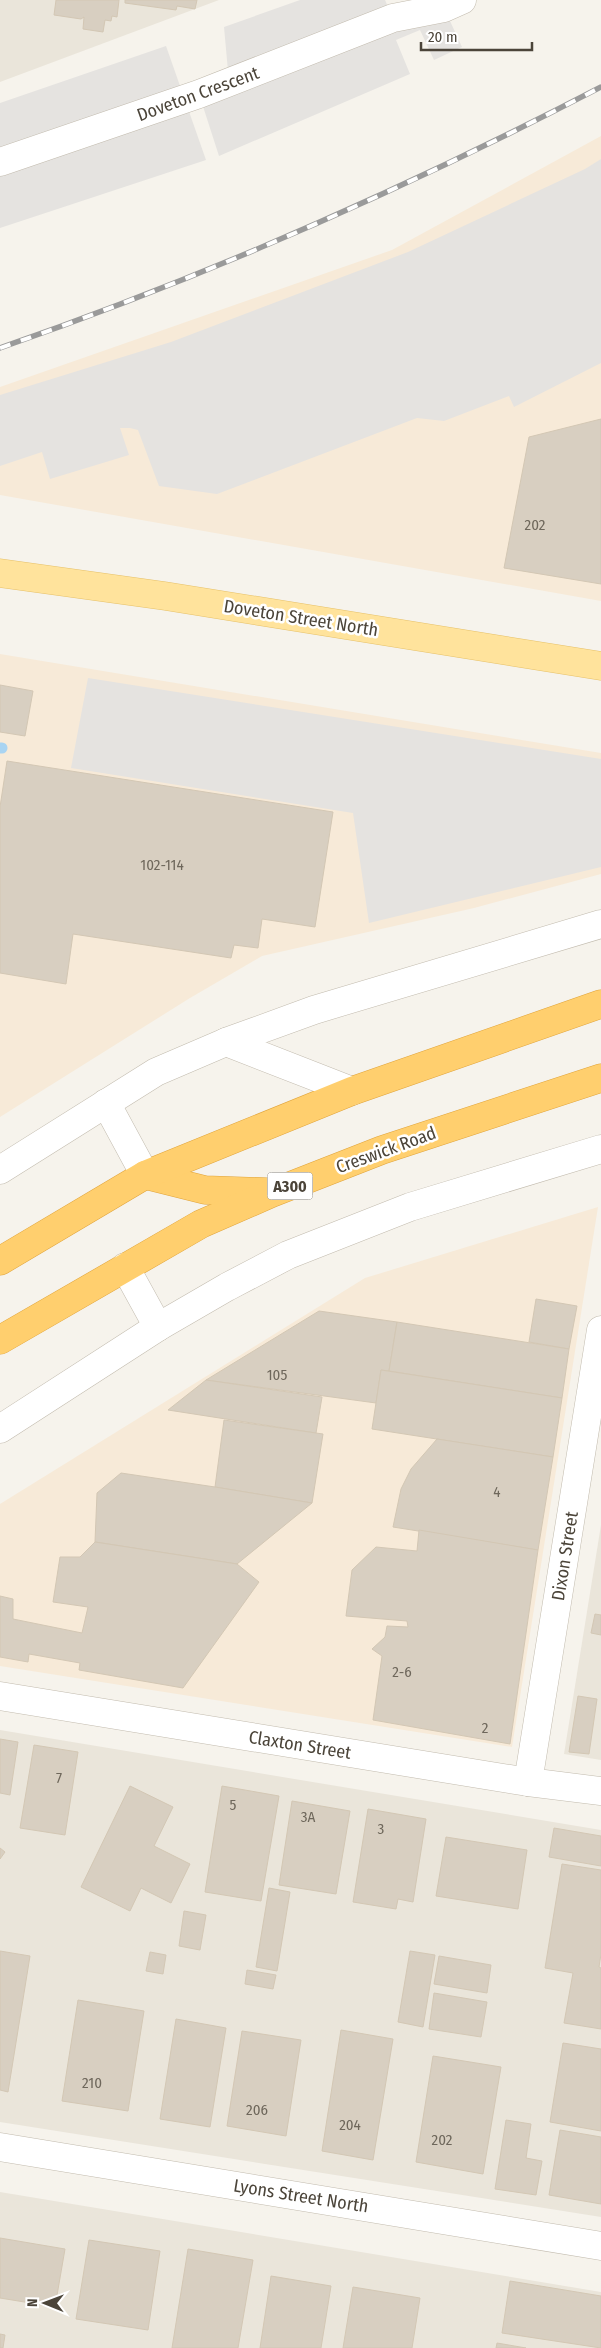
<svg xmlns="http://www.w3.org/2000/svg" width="601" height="2348" font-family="'Fira Sans Condensed',sans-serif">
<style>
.residential{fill:#eae5da}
.commercial{fill:#f7ead8}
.parking{fill:#e5e3e0}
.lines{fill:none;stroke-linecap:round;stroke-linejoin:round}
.stream{stroke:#a9d4f2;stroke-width:11}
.building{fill:#d8cfc1;stroke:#d3c7b4}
.minor-casing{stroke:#c2bbae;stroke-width:29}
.major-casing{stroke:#e6c16a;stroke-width:29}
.highway-casing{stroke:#e0a43c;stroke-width:29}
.minor{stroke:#fff;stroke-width:28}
.major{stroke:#ffe39c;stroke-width:28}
.highway{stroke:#ffcf6e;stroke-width:28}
.rail-casing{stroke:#9a9a9a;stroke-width:5.5}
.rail{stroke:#fff;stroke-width:4;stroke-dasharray:11;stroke-linecap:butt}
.labels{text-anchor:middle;stroke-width:5;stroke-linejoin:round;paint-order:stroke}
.number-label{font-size:15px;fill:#6e675b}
.shield{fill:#fff;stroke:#817c74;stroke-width:1}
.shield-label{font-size:16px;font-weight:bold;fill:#4b4439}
.street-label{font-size:18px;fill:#4b4439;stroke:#fff}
</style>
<rect width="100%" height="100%" fill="#f6f3ec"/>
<g class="residential">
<path d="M0,0H219L0,82Z"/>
<path d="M601,1525V1760L564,1754Z"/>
<path d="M0,1730L601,1830V2217L0,2122Z"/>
<path d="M0,2192L601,2292V2348H0Z"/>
</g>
<g class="commercial">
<path d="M601,136V601L0,495V387L392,250Z"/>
<path d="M0,654L601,753V874L474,908L262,956L190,998L0,1117Z"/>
<path d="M598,1207L512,1747L0,1666V1504L365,1278Z"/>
</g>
<g class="parking">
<path d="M300,0H385L393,18L444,8L462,47L434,60L420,30L396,40L410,74L219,156L199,94L229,82L224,27Z"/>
<path d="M166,46L206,160L0,228V103Z"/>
<path d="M601,159V363L514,407L509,396L444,421L417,418L217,494L159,486L138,430L130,428H120L129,455L50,479L42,452L0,466V395L171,342L408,252L585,169Z"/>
<path d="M88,678L601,759V867L369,923L353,813L71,768Z"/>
</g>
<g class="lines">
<path class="stream" d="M0,748H2"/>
</g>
<g class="building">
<path d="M56,0H119L117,17L112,16L111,21L105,20L103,32L83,29L84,17L81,19L54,15Z"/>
<path d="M125,0H197L195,9L177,6L176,10L125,3Z"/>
<path d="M601,419V584L504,568L529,437Z"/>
<path d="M0,685L33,691L25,736L0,732Z"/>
<path d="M7,761L333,812L315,927L262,919L258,948L234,945L231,958L73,934L66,984L0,973V807Z"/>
<path d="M536,1299L577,1306L569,1349L529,1342Z"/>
<path d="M319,1311L397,1322L389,1371L381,1370L376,1403L206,1380Z"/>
<path d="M397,1322L569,1349L562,1398L389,1371Z"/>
<path d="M381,1370L562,1398L553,1457L372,1429Z"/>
<path d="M206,1380L322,1397L316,1433L168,1410Z"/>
<path d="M224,1420L323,1434L312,1503L215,1487Z"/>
<path d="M437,1439L553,1457L538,1550L393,1527L401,1489L411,1469Z"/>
<path d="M121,1473L215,1487L312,1503L237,1564L95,1542L97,1493Z"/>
<path d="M419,1530L538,1550L510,1744L373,1720L382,1656L372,1649L385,1637L387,1626L408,1627L407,1621L346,1616L352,1570L376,1547L417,1551Z"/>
<path d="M95,1542L237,1564L259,1582L183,1688L79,1670L80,1663L29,1654L28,1662L0,1657V1596L13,1599V1619L82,1633L88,1607L53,1602L60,1557H80Z"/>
<path d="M595,1614L601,1615V1635L591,1633Z"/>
<path d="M578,1696L597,1699L589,1754L569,1752Z"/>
<path d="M0,1739L18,1742L10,1795L0,1793Z"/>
<path d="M34,1745L78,1752L65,1835L20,1828Z"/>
<path d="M130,1786L173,1807L154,1846L190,1864L171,1903L141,1888L130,1911L81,1887Z"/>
<path d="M222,1786L279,1796L261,1901L205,1892Z"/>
<path d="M292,1801L350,1811L336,1894L279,1885Z"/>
<path d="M368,1809L426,1819L413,1902L398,1899L396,1909L353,1902Z"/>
<path d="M554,1828L601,1836V1866L549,1857Z"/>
<path d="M446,1837L527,1850L518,1909L436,1896Z"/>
<path d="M0,1848L5,1852L0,1859Z"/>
<path d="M562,1864L601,1870V1954L599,1967L601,1968V2029L564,2023L573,1973L545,1968Z"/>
<path d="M269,1888L290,1892L277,1971L256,1967Z"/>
<path d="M184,1911L206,1915L200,1950L179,1946Z"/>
<path d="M0,1951L30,1956L8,2092L0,2090Z"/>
<path d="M410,1951L435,1955L423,2027L398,2022Z"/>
<path d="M150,1952L166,1955L163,1974L146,1971Z"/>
<path d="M439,1956L491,1965L487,1993L434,1984Z"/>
<path d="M247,1970L276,1975L273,1989L245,1984Z"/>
<path d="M434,1993L487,2002L481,2037L429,2029Z"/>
<path d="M78,2000L144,2011L128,2111L62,2101Z"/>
<path d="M176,2019L226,2028L210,2127L160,2119Z"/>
<path d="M341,2030L393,2039L373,2160L322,2151Z"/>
<path d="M242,2031L301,2040L286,2136L227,2126Z"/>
<path d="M563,2043L601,2049V2131L550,2122Z"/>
<path d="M433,2056L501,2067L483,2174L416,2162Z"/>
<path d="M506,2120L531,2124L526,2158L542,2161L536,2195L495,2189Z"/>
<path d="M560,2130L601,2137V2204L549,2195Z"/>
<path d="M0,2238L65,2249L55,2307L0,2298Z"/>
<path d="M89,2240L160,2251L148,2330L76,2319Z"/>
<path d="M188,2249L253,2260L238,2348H172Z"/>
<path d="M271,2276L331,2286L321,2348H260Z"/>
<path d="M510,2281L601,2296V2348L502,2333Z"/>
<path d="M353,2287L420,2298L412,2348H343Z"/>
<path d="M0,2334L5,2335L3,2348H0Z"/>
<path d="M497,2343L526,2348H496Z"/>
</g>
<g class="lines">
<defs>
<g id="minor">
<path d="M0,162L199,94L393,18L444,8L462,0"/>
<path d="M226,1042L352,1091"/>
<path d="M106,1103L145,1175"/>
<path d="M0,1170L156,1072L226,1042L314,1010L601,924"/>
<path d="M125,1267L158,1327"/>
<path d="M0,1429L158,1327L227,1287L288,1255L410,1207L601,1149"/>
<path d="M0,1696L528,1782L601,1791"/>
<path d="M528,1782L601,1330"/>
<path d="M0,2147L601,2246"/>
</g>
<path id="major" d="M0,573L165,596L601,666"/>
<g id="highway">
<path d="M145,1175L205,1190L266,1192"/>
<path d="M0,1261L145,1175L352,1091L601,1004"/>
<path d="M0,1340L201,1224L272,1193L382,1150L601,1078"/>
</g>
</defs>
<use href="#minor" class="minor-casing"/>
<use href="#major" class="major-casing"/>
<use href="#highway" class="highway-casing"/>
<use href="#minor" class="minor"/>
<use href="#major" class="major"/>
<use href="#highway" class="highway"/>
<defs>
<path id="rail" d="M0,348C207,276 407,188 601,87"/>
</defs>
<use href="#rail" class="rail-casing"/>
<use href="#rail" class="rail"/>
</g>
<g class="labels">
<g class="number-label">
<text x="535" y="530">202</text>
<text x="162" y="870">102-114</text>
<text x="277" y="1380">105</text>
<text x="497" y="1497">4</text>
<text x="402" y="1677">2-6</text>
<text x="485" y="1733">2</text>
<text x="59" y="1783">7</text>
<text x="233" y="1810">5</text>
<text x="308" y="1822">3A</text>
<text x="381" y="1834">3</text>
<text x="92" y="2088">210</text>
<text x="257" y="2115">206</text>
<text x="350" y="2130">204</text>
<text x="442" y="2145">202</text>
</g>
<rect class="shield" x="267.5" y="1172.5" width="45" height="27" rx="4"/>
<g class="shield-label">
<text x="290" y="1192">A300</text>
</g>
<g class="street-label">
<text transform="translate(198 94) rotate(-20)" y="6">Doveton Crescent</text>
<text transform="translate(301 618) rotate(9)" y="6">Doveton Street North</text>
<text transform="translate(386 1150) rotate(-20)" y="6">Creswick Road</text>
<text transform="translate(565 1556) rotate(-81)" y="6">Dixon Street</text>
<text transform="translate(300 1745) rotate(9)" y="6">Claxton Street</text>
<text transform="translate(301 2196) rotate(9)" y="6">Lyons Street North</text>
</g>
</g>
<g transform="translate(45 2303) rotate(271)" stroke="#ffffff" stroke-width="4" paint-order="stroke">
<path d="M0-4L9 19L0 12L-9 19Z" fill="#4b4439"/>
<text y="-8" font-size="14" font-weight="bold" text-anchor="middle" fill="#4b4439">N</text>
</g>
<path d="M421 42v8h111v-8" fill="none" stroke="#4b4439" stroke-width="2.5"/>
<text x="428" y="42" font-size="15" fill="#4b4439" stroke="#ffffff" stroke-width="4" paint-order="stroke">20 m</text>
</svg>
